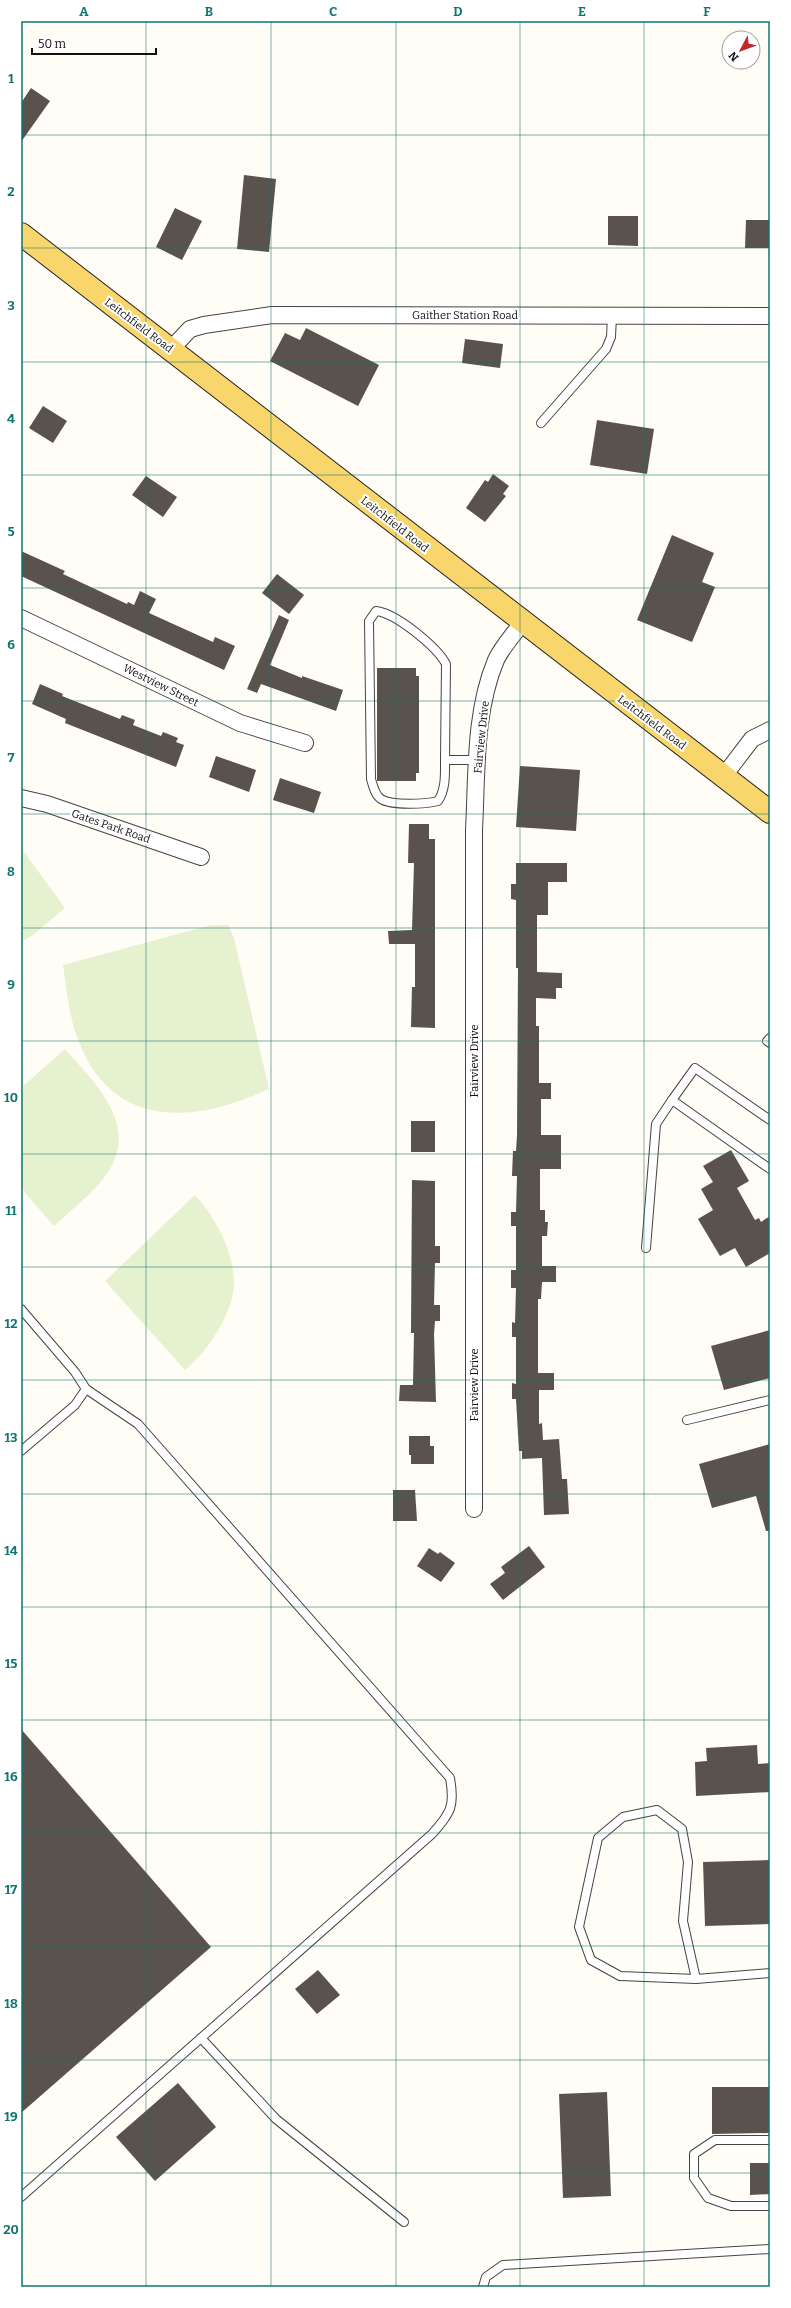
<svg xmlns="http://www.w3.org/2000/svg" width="791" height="2308" font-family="Bitter,serif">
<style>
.pitch{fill:#e6f2cf}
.building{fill:#5a524d}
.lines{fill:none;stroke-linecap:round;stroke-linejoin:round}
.lane-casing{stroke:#444;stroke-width:10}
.street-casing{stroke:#444;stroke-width:18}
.primary-casing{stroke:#222;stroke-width:24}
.lane{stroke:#fff;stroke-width:8}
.street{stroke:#fff;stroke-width:16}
.primary{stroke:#f9d66b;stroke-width:22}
.grid{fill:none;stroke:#0f766e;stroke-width:1;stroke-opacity:0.55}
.labels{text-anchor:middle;stroke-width:4;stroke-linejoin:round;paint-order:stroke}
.street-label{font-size:11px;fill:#111;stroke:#fff}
.neatline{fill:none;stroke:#0f766e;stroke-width:1.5}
.grid-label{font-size:13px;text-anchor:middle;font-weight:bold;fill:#0f766e}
</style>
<rect width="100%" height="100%" fill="#fffdf5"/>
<g class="pitch">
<path d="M21,848L65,908L33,935L21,942Z"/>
<path d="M211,925H228L234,938L269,1089C186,1127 105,1128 74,1028C68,1007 66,986 63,965Z"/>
<path d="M65,1049C94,1082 140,1125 108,1172C94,1193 72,1209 54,1226L21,1188V1088Z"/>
<path d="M195,1195C216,1218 232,1249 234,1280C235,1311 208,1351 185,1370L105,1281Z"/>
</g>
<g class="building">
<path d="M31,88L50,101L21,142V103Z"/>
<path d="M244,175L276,179L269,252L237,249Z"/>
<path d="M175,208L202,221L182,260L156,247Z"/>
<path d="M608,216H638V246L608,245Z"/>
<path d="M746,220H770V248H745Z"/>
<path d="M306,328L379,365L358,406L270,361L285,333L300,340Z"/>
<path d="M465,339L503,344L500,368L462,363Z"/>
<path d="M43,406L67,421L53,443L29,428Z"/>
<path d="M597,420L654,429L647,474L590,465Z"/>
<path d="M493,474L509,486L503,494L506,496L485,522L466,508L485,480L488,482Z"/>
<path d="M146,476L177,497L163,517L132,495Z"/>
<path d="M672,535L714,553L702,582L715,587L692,642L637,620Z"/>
<path d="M21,551L65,571L63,574L127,604L128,602L134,605L140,591L156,599L149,613L213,642L215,637L235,646L224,670L21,576Z"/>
<path d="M277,574L304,595L289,614L262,593Z"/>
<path d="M279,615L289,620L270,665L302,678V676L343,690L336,711L261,684L257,693L247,689Z"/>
<path d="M377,668H416V676H419V773H416V781H377Z"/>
<path d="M40,684L63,694L62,696L120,719L122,715L135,720L133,725L161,736L163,732L178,738L176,742L184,745L176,767L65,723L66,719L32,704Z"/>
<path d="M216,756L256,770L249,792L209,777Z"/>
<path d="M520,766L580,770L576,831L516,827Z"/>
<path d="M280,778L321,792L314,813L273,800Z"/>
<path d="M409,824H429V839H435V1028L411,1027L412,987H415V944H389L388,931L412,930L414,863H408Z"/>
<path d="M516,863H567V882H548V915H537V972L562,973V988H556V999L536,998V1026H539V1083H551V1099H541V1135H561V1169H540V1210H545V1222H548L547,1236H542V1266H556V1282H542L541,1299H538V1373H554V1390H539V1424L542,1423L543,1440L559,1439L562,1479H567L569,1514L544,1515L542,1458L522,1459V1451H519L516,1399H512V1383L516,1384V1337H512V1322L515,1323L516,1288H511V1270H516V1226H511V1212H516L517,1176H512L513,1151H516L517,1135L518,968H516V900L511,899V884H516Z"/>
<rect x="411" y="1121" width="24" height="31"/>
<path d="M731,1150L749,1181L737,1188L755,1220L759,1218L761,1222L770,1216V1253L746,1267L735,1248L720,1256L698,1219L713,1210L701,1189L713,1182L703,1166Z"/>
<path d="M412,1180L435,1181V1246H440V1263H435L434,1305H440V1321H435L434,1334L436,1402L399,1401L400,1385H413L414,1333H411Z"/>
<path d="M770,1330V1378L724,1390L711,1346Z"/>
<path d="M409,1436H430V1446H434V1464H411V1455H409Z"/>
<path d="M770,1444V1531H766L756,1496L712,1508L699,1464Z"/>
<path d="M393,1490H415L417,1521H393Z"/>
<path d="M529,1546L545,1567L503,1600L490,1584L505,1573L501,1567Z"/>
<path d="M429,1548L438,1554L440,1552L455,1563L441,1582L417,1566Z"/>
<path d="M21,1729L211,1947L21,2113Z"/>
<path d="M757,1745L758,1764L770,1763V1792L696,1796L695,1762L707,1761L706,1748Z"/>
<path d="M770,1860V1924L705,1926L703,1862Z"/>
<path d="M318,1970L340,1995L317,2014L295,1989Z"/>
<path d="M178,2083L216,2127L155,2181L116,2137Z"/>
<path d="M712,2087H770V2133L712,2134Z"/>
<path d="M607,2092L611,2196L563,2198L559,2094Z"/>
<path d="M750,2163H770V2194L750,2195Z"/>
</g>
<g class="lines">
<defs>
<g id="lane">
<path d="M541,423L606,349L611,337L612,316"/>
<path d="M445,760C445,774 446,789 438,801C426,804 392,806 381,799C375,795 373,786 371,779L369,621L376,611C396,613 437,647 446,664L445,760H478"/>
<path d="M770,1038L767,1041L770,1043"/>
<path d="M770,1120L695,1068L672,1100L770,1169"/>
<path d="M646,1248L656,1124L672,1100"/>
<path d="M21,1309L75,1372L86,1389L75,1405L21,1451"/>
<path d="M687,1420L770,1400"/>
<path d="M696,1979L683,1921L688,1862L682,1829L657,1810L623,1817L598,1838L579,1927L591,1960L620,1976L696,1979L770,1973"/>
<path d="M201,2038L276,2119L404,2222"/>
<path d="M770,2140H715L694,2154V2178L708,2198L731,2206H770"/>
<path d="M21,2197L432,1834C451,1813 455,1806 450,1778L138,1424L86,1389"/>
<path d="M483,2287L486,2277L503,2265L770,2249"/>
</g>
<g id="street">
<path d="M171,349L190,329L204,325L272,315L770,316"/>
<path d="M21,618L240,723L305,743"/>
<path d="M723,777L752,739L770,730"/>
<path d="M21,798L47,804L201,857"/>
<path d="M474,1509V830C477,774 474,712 496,660C502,647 514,634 522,623"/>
</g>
<path id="primary" d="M21,234L770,812"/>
</defs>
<use href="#lane" class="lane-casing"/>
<use href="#street" class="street-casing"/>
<use href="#primary" class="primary-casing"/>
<use href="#lane" class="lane"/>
<use href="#street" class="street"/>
<use href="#primary" class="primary"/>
</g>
<path class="grid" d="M146,21V2287M271,21V2287M396,21V2287M520,21V2287M644,21V2287M21,135H770M21,248H770M21,362H770M21,475H770M21,588H770M21,701H770M21,814H770M21,928H770M21,1041H770M21,1154H770M21,1267H770M21,1380H770M21,1494H770M21,1607H770M21,1720H770M21,1833H770M21,1946H770M21,2060H770M21,2173H770"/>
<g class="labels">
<g class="street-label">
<text x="465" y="319">Gaither Station Road</text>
<text transform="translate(139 325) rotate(37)" y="4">Leitchfield Road</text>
<text transform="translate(395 524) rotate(38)" y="4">Leitchfield Road</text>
<text transform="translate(161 685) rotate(26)" y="4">Westview Street</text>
<text transform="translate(652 722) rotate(37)" y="4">Leitchfield Road</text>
<text transform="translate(481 737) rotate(-84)" y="4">Fairview Drive</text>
<text transform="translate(111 826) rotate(19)" y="4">Gates Park Road</text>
<text transform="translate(474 1061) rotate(-90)" y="4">Fairview Drive</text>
<text transform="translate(474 1385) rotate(-90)" y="4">Fairview Drive</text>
</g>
</g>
<rect width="791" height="2308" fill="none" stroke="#ffffff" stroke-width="44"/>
<g transform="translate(741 50) rotate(229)"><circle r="19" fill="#ffffff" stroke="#a0a0a0"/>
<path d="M0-3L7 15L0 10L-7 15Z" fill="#c4262e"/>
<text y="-6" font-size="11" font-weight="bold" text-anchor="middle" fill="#111111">N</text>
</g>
<path d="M32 48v6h124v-6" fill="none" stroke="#111111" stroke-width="2"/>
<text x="38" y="48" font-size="12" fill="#111111" stroke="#ffffff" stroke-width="3" paint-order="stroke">50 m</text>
<rect x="22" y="22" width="747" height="2264" class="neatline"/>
<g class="grid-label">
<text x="84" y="16">A</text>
<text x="209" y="16">B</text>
<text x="333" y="16">C</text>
<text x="458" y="16">D</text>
<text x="582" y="16">E</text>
<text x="707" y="16">F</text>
<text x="11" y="83">1</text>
<text x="11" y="196">2</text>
<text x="11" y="310">3</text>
<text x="11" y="423">4</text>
<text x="11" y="536">5</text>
<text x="11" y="649">6</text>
<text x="11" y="762">7</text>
<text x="11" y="876">8</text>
<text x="11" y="989">9</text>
<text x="11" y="1102">10</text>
<text x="11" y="1215">11</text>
<text x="11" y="1328">12</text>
<text x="11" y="1442">13</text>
<text x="11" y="1555">14</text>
<text x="11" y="1668">15</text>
<text x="11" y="1781">16</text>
<text x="11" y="1894">17</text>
<text x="11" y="2008">18</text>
<text x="11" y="2121">19</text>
<text x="11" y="2234">20</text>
</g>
</svg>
